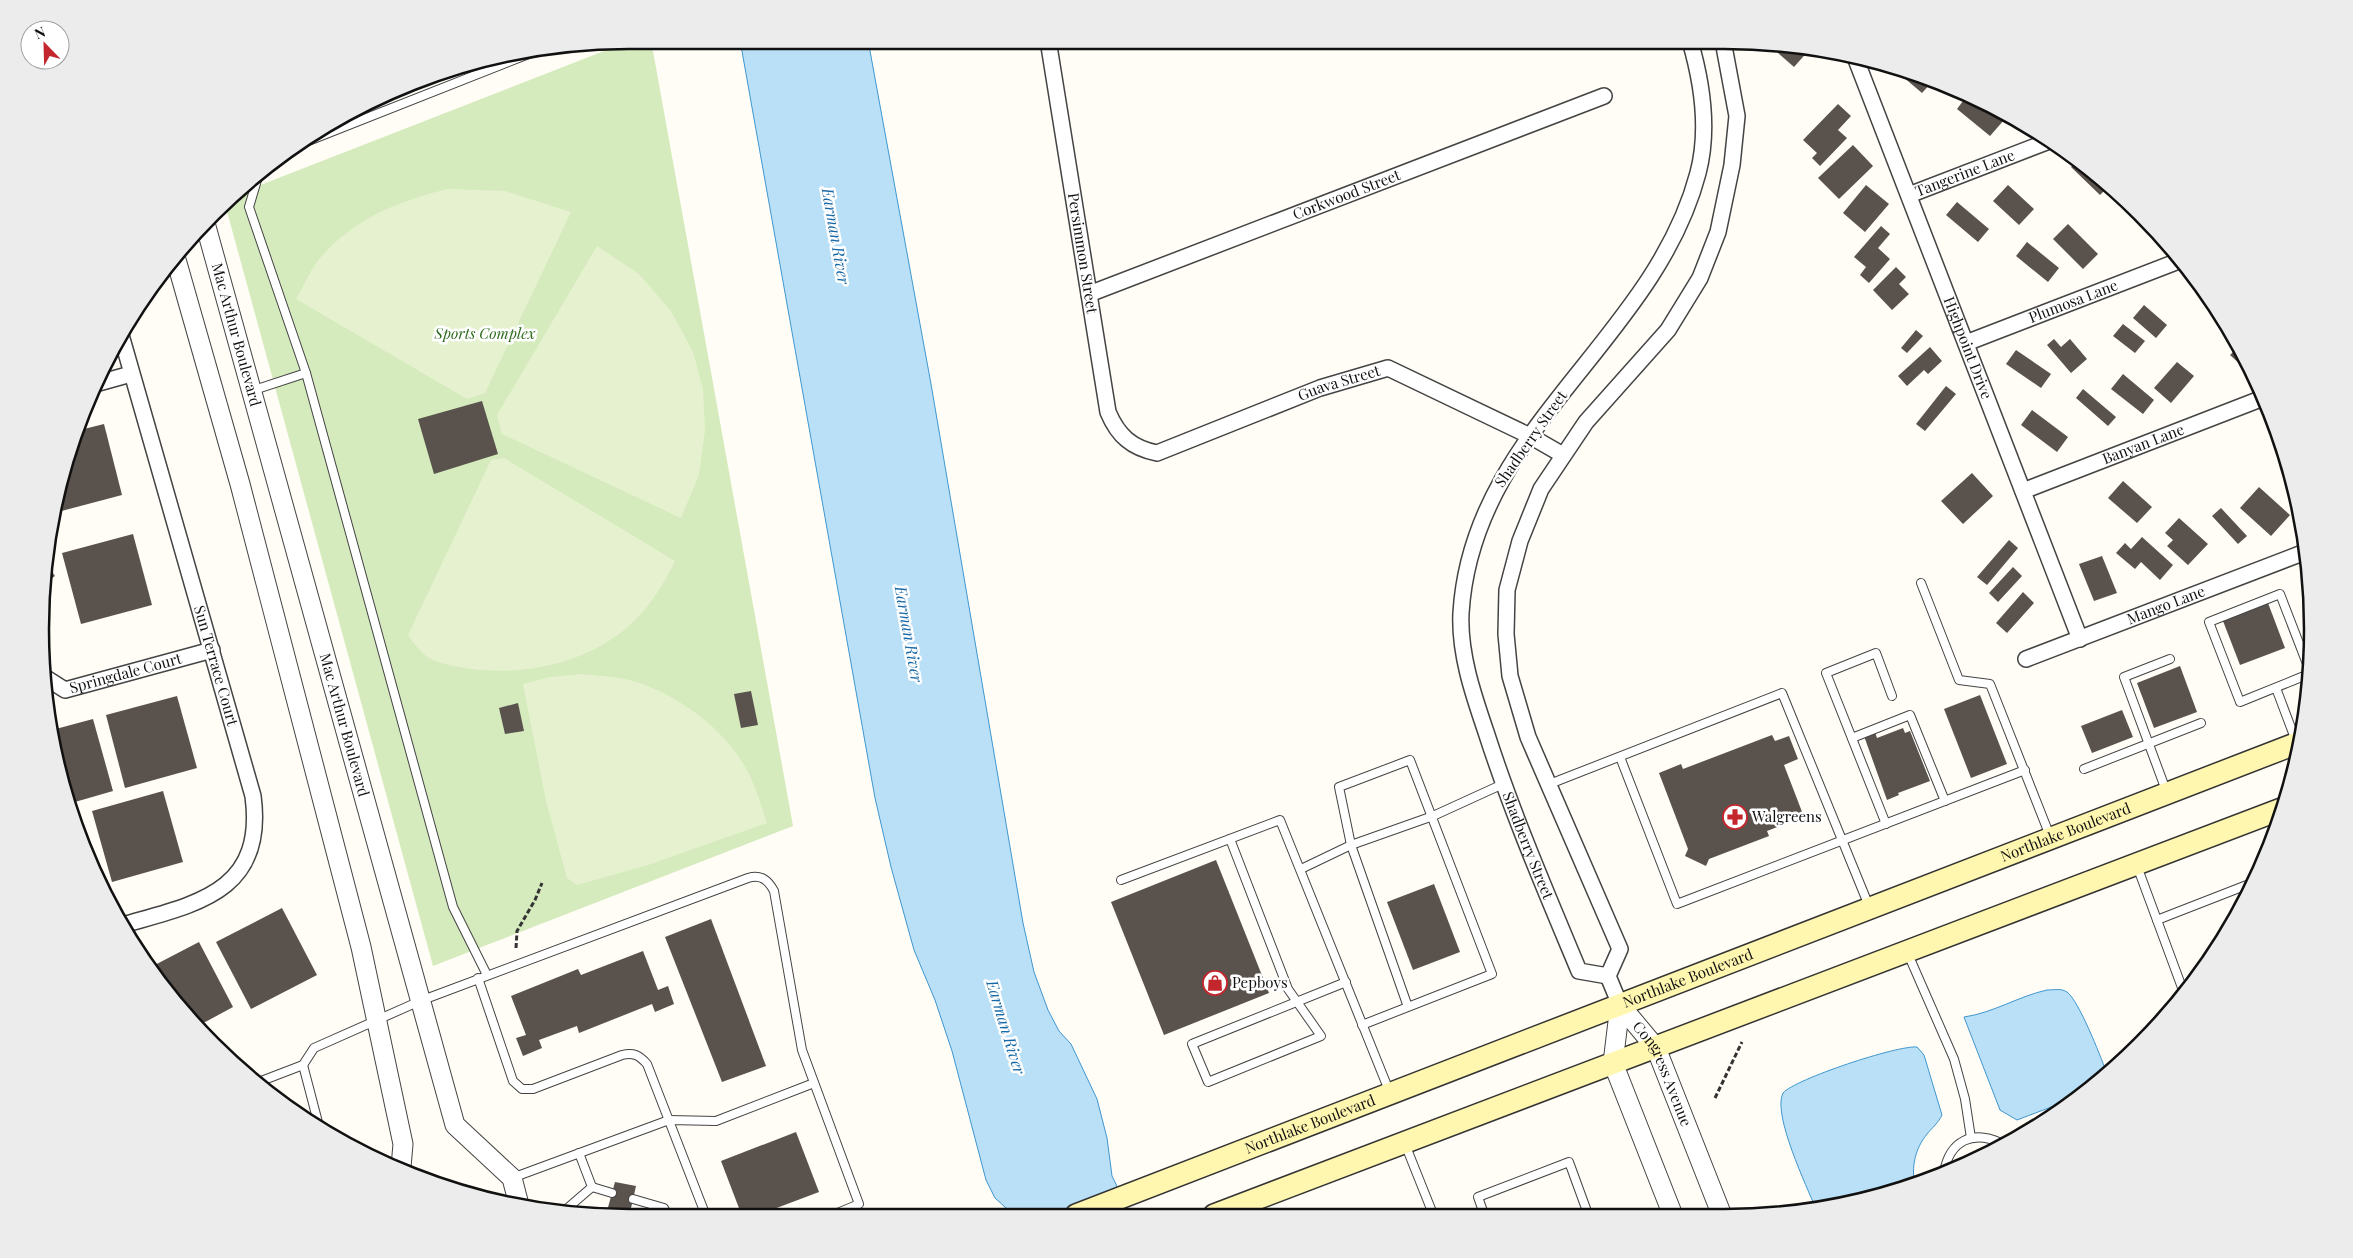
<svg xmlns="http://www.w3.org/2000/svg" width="2353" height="1258" font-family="'Playfair Display',serif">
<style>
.green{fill:#d5ebbd}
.pitch{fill:#e6f2cf}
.water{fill:#b9e0f7;stroke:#3f96cf}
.building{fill:#5a524d}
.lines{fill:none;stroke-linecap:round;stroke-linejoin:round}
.service-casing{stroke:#444;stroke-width:10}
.minor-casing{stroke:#444;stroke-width:18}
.tertiary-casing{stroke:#444;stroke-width:21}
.secondary-casing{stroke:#333;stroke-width:24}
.path{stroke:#333;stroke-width:3;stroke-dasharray:5 2.5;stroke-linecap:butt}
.service{stroke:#fff;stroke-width:8}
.minor{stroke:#fff;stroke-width:15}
.tertiary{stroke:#fff;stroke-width:19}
.secondary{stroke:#fff6b0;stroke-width:21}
.labels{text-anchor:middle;stroke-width:5;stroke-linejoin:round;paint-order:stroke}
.street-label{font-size:15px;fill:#111;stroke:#fff}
.park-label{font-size:15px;font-style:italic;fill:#2f6b1f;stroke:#fff}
.poi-label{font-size:15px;fill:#111;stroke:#fff;text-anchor:start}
.water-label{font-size:16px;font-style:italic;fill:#1768a6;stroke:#fff}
.rim{fill:none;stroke:#111;stroke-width:2.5}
</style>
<rect width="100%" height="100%" fill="#fffdf5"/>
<path class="green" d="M632,40H651L793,826L433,966L225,204L235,195Z"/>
<g class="pitch">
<path d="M448,189L505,191L571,212L485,393L467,399L296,299C303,287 309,273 317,262C350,220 398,201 448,189Z"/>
<path d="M597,246L639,274L671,311L693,352L703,389L705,430L699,475L681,518L502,434L497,415Z"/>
<path d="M504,458L675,561C664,584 650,606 632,623C588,664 523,677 465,668C453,666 435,663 425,655C419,650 413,642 408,635L491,460Z"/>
<path d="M582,674C602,676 626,677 645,685C689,702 735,738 753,783C759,796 762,809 767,823L648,865L577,885L567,878L546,801L523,684L550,677Z"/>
</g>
<g class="water">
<path d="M740,40H868L931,384L1023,923L1034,972L1048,1010L1059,1031L1071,1044L1097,1099L1107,1138L1112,1176L1131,1215H1009L1006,1208L995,1198L986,1180L952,1051L935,1000L914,950L891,867L875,798Z"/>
<path d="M2047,990C2054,990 2061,988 2067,992C2079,1001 2100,1055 2106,1071L2075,1098L2017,1120L2000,1110L1964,1017C1993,1013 2019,996 2047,990Z"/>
<path d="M1917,1047L1924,1055L1942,1115C1939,1122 1932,1128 1927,1134C1915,1149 1911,1167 1915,1186L1816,1209C1807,1187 1772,1114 1783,1093C1795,1079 1898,1045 1917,1047Z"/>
</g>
<g class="building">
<path d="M1785,45L1810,49L1794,67L1778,53Z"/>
<path d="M1889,65L1931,83L1922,93Z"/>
<path d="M1966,97L1987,106L2004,120L1990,136L1957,109Z"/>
<path d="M1838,104L1851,116L1838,130L1847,138L1820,166L1812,158L1817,153L1803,140Z"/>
<path d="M1853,145L1873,166L1839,199L1818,178Z"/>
<path d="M2077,161L2110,185L2100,195L2071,167Z"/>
<path d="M1866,185L1889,204L1865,232L1843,213Z"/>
<path d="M2008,185L2034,209L2019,225L1993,201Z"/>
<path d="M1957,202L1989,229L1978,242L1946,215Z"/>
<path d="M2068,224L2098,254L2083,269L2053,239Z"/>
<path d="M1881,226L1890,234L1878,248L1890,259L1869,283L1860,275L1866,267L1854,257Z"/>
<path d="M2027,242L2059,268L2048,282L2016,256Z"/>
<path d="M1896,267L1906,277L1899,284L1909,294L1892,310L1873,290Z"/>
<path d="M2144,305L2167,325L2156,338L2133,318Z"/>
<path d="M2123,324L2145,341L2135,353L2113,336Z"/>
<path d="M1916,330L1923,336L1907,353L1901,348Z"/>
<path d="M2232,337L2252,368L2253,376L2230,355L2236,349L2228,342Z"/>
<path d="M2054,339L2061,347L2070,339L2087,359L2071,373L2047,345Z"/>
<path d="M1930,347L1942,361L1928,374L1924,370L1907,386L1898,376Z"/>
<path d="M2016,350L2051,374L2041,388L2006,364Z"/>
<path d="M2177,362L2194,376L2171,403L2154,388Z"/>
<path d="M2123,374L2154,400L2143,414L2111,389Z"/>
<path d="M1946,386L1956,394L1925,431L1916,424Z"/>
<path d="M2083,389L2116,417L2108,426L2076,398Z"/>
<path d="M482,401L498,454L434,474L418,419Z"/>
<path d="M2032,410L2068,437L2057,452L2021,425Z"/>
<path d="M104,424L122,495L54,513L60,477L76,431Z"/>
<path d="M1972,473L1993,496L1963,524L1941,501Z"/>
<path d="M2123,481L2152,507L2137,523L2108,498Z"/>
<path d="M2259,487L2290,515L2271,536L2240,508Z"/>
<path d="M2221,508L2247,536L2238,544L2212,516Z"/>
<path d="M2179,518L2208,544L2188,565L2167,546L2173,540L2165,533Z"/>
<path d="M133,534L152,605L81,624L62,553Z"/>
<path d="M2142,537L2173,565L2160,580L2141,562L2135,569L2116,553L2125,543L2131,549Z"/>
<path d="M2009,540L2018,548L1987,585L1977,577Z"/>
<path d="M2102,556L2117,593L2094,601L2079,564Z"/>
<path d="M46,563L55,576L42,585Z"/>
<path d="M2013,567L2022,576L1998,602L1989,593Z"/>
<path d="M2023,592L2034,603L2007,633L1996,623Z"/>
<path d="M2268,603L2285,648L2240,665L2223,621Z"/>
<path d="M2180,666L2197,712L2154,728L2137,683Z"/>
<path d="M751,691L758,725L741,728L734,694Z"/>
<path d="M1980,695L2007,764L1971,778L1944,709Z"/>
<path d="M177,696L197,768L125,788L106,715Z"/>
<path d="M518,703L524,731L505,734L499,708Z"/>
<path d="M2122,710L2133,737L2092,753L2081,726Z"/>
<path d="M93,719L113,791L68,804L60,781L52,730Z"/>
<path d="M1903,728L1905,733L1910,731L1930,781L1898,793L1899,795L1887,800L1864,736L1875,732L1877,738Z"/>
<path d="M1772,735L1775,741L1789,736L1798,759L1784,765L1804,817L1767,831L1769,836L1709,859L1706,866L1685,856L1688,849L1659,773L1681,764L1683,769Z"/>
<path d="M163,791L183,862L112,882L92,811Z"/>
<path d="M79,816L95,872H94L85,855L72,818Z"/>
<path d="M1216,860L1269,993L1164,1035L1111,902Z"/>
<path d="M1434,884L1460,952L1413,970L1387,902Z"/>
<path d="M282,908L317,975L251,1009L216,942Z"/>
<path d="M711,919L766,1066L722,1082L665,937Z"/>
<path d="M199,942L233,1007L196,1027L186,1018L149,968Z"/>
<path d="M643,951L658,990L668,986L674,1004L655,1012L652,1004L579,1033L577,1026L539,1040L542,1048L523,1056L516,1038L526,1035L511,996L578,969L581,975Z"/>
<path d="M796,1132L819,1192L755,1216H742L721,1161Z"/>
<path d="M615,1182L636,1186L629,1217H596L598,1209L607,1211Z"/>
</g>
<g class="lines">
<defs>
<g id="service">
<path d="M293,147L544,48"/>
<path d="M262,169L257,180L249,207L306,373L453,907L487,975"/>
<path d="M251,391L306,373"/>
<path d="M1921,583L1959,680L1990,684L2050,836"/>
<path d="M2309,674L2240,702L2209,622L2280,594L2309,669"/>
<path d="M2276,688L2296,741"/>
<path d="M1852,738L1910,715L1945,801"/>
<path d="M1620,757L1677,904L2025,770"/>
<path d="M2084,769L2201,723"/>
<path d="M1547,785L1782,693L1869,906"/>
<path d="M2167,793L2124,677L2170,659"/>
<path d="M1886,824L1826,673L1876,653L1892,696"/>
<path d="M1230,839L1288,989L1321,1036L1208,1082L1192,1044L1346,982"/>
<path d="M2137,866L2184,993"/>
<path d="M1301,869L1351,845L1433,816L1503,784"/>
<path d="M1121,880L1280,820L1390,1093"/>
<path d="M2157,920L2252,883"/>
<path d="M1908,954L1954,1059L1965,1099L1971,1138"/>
<path d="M478,978L513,1081L522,1089H533L622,1055C633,1052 639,1055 647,1064L706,1216"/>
<path d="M1362,1025L1492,974L1410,760L1339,787L1351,845L1408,1007"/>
<path d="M303,1065L320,1130"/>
<path d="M256,1083L303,1065L314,1048L420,1001L748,878C761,874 768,880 774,891L802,1050L859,1204L830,1216"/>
<path d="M1405,1144L1433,1214"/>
<path d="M1944,1172C1950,1140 1973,1130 2001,1143"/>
<path d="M512,1178L669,1120L716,1121L814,1083"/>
<path d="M592,1187L612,1193"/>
<path d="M633,1199L664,1208L668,1217"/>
<path d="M563,1212L592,1187L579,1153"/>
<path d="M1484,1214L1478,1197L1569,1162L1588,1214"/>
</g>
<g id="minor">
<path id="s1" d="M1048,40L1108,412C1118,436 1132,448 1157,453L1320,388L1388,368L1530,436L1563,455"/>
<path id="s2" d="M1690,41C1702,82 1709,131 1698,173C1654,341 1472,429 1461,613C1459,653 1473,694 1486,732C1512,813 1546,892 1579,971L1608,976L1620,949L1528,737L1510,676L1506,634L1507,590L1520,541L1541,489L1586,422L1668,330L1700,278L1718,232L1732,165L1737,116L1723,41"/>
<path id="s3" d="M1855,57L2080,639"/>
<path id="s4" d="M1909,195L2049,141"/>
<path id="s5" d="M1089,294L1604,96"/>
<path id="s6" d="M121,335L253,796C266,893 195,904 123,925"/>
<path id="s7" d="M1966,343L2181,260"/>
<path d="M95,384L131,374"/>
<path id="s8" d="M2023,491L2263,398"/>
<path id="s9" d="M2026,659L2305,552"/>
<path id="s10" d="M43,676L65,690L212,650"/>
<path d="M1608,976L1620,1005"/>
</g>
<g id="tertiary">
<path id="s11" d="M205,223L455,1125L512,1178L519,1205"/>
<path d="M175,256L240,484L361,947L403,1144L401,1167"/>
<path id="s12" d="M1620,1005L1656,1048L1721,1213"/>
<path d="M1620,1005L1613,1063L1672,1213"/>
</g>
<g id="secondary">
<path id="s13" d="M1076,1215L2300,742"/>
<path d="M1214,1215L2284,808"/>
</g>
</defs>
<use href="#service" class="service-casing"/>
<use href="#minor" class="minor-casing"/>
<use href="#tertiary" class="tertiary-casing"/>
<use href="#secondary" class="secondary-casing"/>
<g class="path">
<path d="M516,948L517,931L535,900L542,883"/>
<path d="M1715,1098L1742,1042"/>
</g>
<use href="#service" class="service"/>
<use href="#minor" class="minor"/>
<use href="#tertiary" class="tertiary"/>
<use href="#secondary" class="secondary"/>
</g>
<defs>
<symbol id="pharmacy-ring" viewBox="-11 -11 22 22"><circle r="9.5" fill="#fff" stroke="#c4262e" stroke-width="1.5"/><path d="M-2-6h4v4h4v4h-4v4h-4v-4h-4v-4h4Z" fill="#c4262e"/></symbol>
<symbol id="shop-ring" viewBox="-11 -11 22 22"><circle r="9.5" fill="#fff" stroke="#c4262e" stroke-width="1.5"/><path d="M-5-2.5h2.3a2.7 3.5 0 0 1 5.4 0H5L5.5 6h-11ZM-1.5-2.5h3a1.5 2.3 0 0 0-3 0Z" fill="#c4262e"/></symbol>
</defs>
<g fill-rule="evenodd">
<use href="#pharmacy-ring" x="1721" y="803" width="28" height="28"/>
<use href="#shop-ring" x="1201" y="969" width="28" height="28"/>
</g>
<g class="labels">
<g class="street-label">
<text dy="5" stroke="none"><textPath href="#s4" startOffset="60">Tangerine Lane</textPath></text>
<text dy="5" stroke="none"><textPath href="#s5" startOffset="276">Corkwood Street</textPath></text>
<text dy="5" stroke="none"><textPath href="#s1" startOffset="216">Persimmon Street</textPath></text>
<text dy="5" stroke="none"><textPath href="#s7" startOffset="115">Plumosa Lane</textPath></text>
<text dy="5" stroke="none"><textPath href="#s11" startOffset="116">Mac Arthur Boulevard</textPath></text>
<text dy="5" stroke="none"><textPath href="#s3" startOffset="312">Highpoint Drive</textPath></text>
<text dy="5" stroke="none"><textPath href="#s1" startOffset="639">Guava Street</textPath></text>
<text transform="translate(1531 439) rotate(-55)" y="5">Shadberry Street</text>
<text dy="5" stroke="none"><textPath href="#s8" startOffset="129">Banyan Lane</textPath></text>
<text dy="5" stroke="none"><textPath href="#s9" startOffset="150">Mango Lane</textPath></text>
<text dy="5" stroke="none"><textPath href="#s6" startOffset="344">Sun Terrace Court</textPath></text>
<text dy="5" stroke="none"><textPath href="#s10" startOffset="89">Springdale Court</textPath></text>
<text dy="5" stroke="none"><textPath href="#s11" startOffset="521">Mac Arthur Boulevard</textPath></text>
<text dy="5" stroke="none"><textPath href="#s13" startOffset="1061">Northlake Boulevard</textPath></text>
<text dy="5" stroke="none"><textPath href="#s2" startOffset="884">Shadberry Street</textPath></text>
<text dy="5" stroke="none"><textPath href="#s13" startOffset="656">Northlake Boulevard</textPath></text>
<text dy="5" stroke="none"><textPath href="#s12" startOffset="82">Congress Avenue</textPath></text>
<text dy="5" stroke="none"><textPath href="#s13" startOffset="251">Northlake Boulevard</textPath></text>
</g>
<g class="park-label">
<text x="485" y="339">Sports Complex</text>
</g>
<g class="poi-label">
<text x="1752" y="822">Walgreens</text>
<text x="1232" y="988">Pepboys</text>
</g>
<g class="water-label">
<text transform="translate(836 236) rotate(80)" y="6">Earman River</text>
<text transform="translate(909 634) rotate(80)" y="6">Earman River</text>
<text transform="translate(1006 1027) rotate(73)" y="6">Earman River</text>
</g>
</g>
<path d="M0 0H2353V1258H0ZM629 49H1724A580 580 0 0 1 2304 629V629A580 580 0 0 1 1724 1209H629A580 580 0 0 1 49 629V629A580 580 0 0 1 629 49Z" fill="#ececec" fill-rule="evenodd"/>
<path class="rim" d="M629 49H1724A580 580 0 0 1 2304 629V629A580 580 0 0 1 1724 1209H629A580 580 0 0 1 49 629V629A580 580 0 0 1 629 49Z"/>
<g transform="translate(45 45) rotate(337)"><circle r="24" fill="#ffffff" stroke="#a0a0a0"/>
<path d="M0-4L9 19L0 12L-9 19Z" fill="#c4262e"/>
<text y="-8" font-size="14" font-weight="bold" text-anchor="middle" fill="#111111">N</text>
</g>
</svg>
